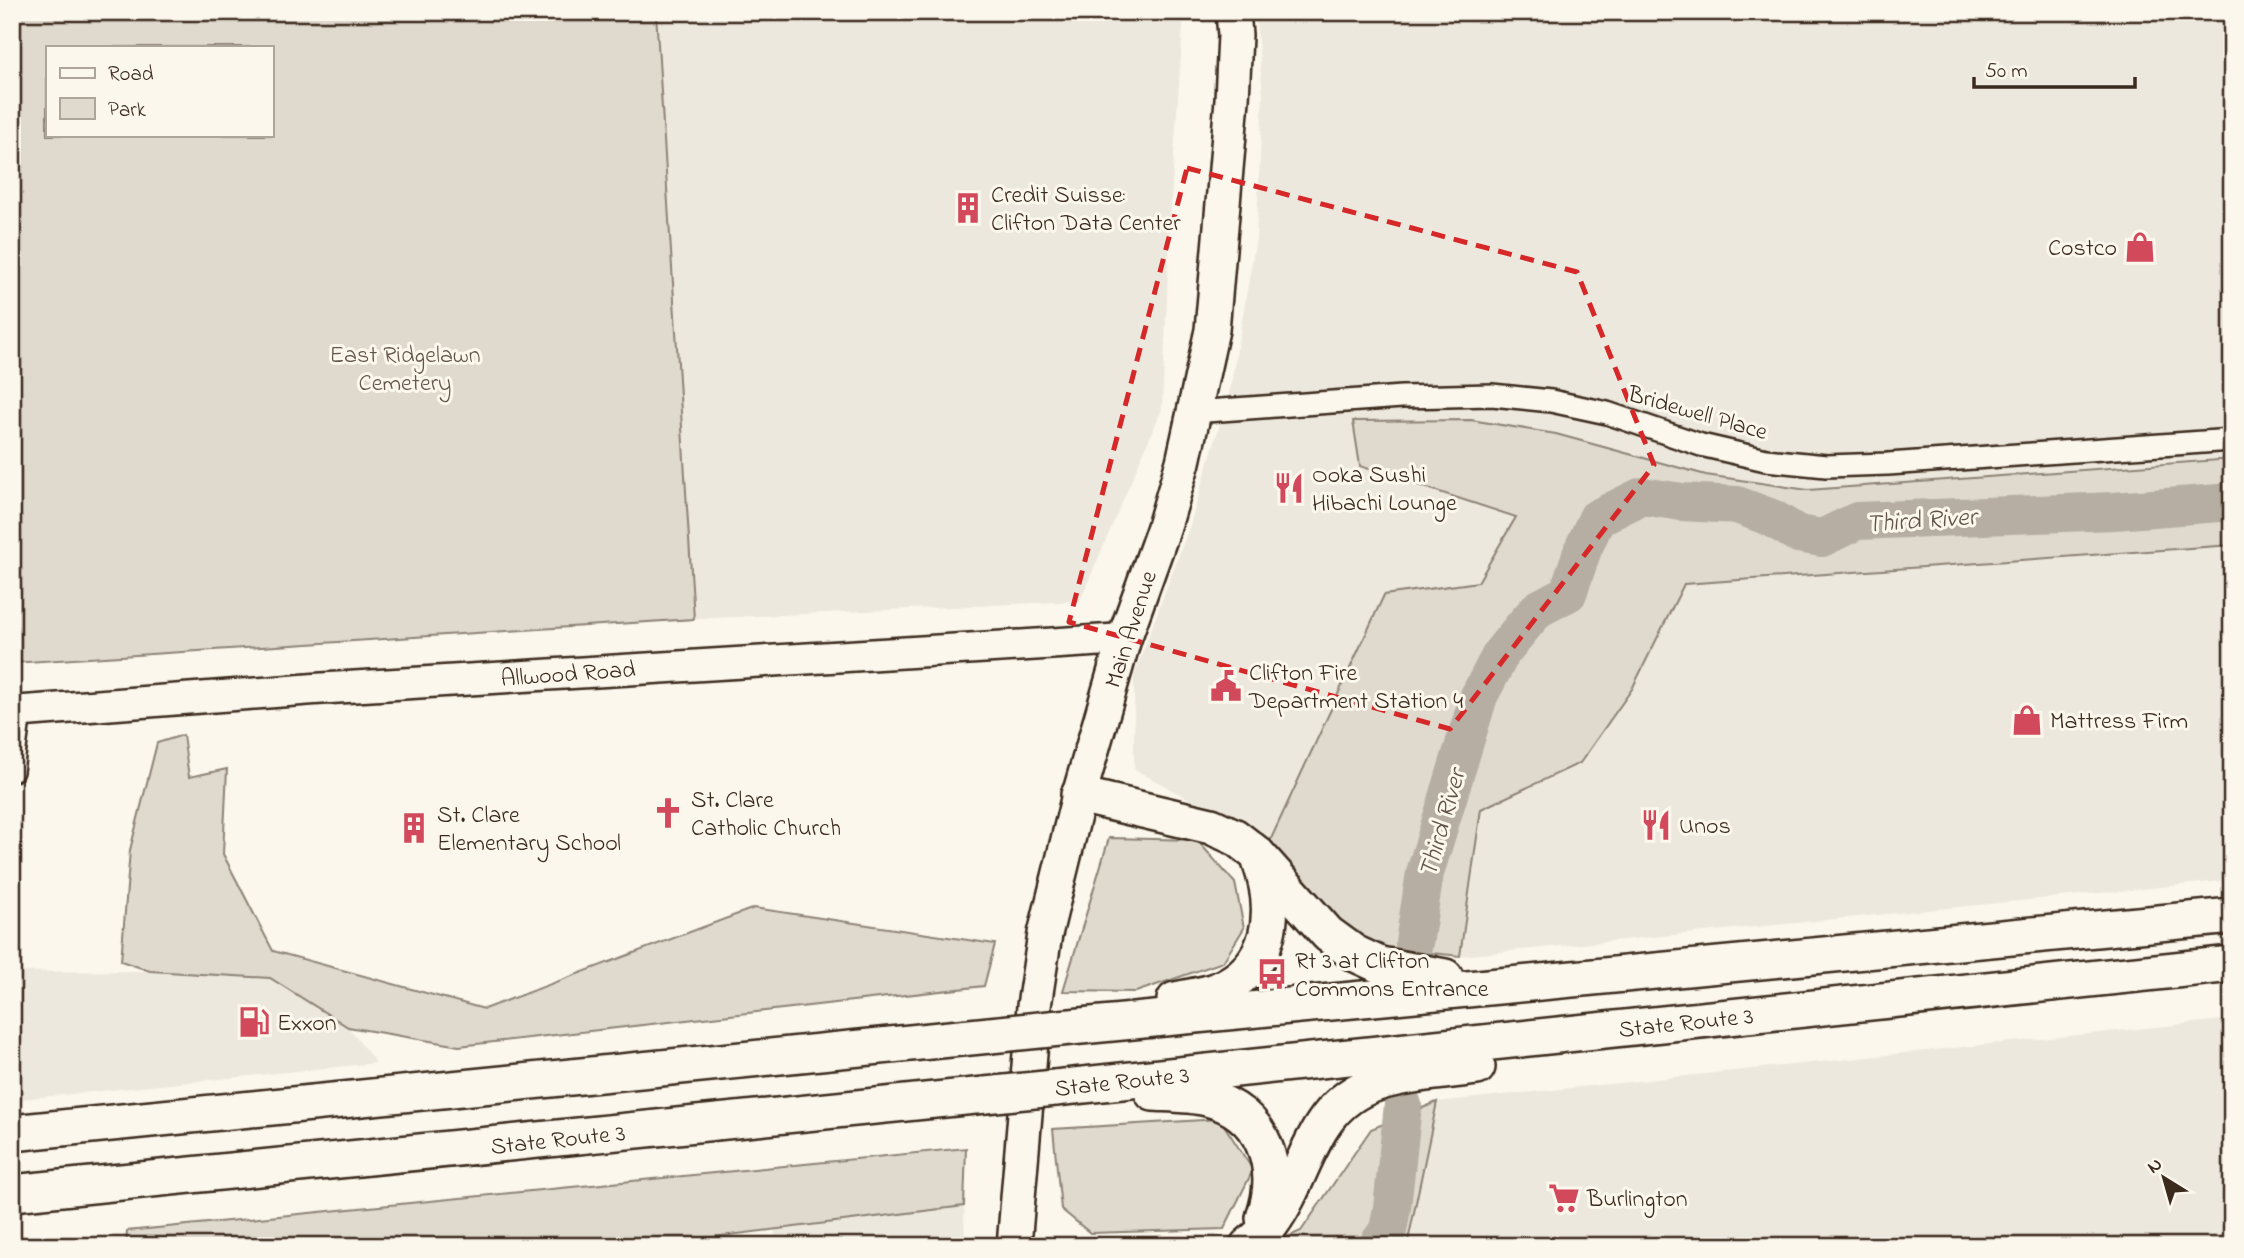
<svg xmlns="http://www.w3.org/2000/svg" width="2244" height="1258" font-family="'Indie Flower',sans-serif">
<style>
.built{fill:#ede8dd}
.green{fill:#dfd9ce;stroke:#8d8276;stroke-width:2;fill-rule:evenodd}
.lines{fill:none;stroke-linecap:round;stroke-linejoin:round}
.river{stroke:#b6aea2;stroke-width:38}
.minor-casing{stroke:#3b2a1e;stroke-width:26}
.secondary-casing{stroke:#3b2a1e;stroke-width:35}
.primary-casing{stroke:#3b2a1e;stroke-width:38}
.trunk-casing{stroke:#3b2a1e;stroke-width:40}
.minor{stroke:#fbf7ec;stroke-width:21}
.secondary{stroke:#fbf7ec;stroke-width:30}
.primary{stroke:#fbf7ec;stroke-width:33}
.trunk{stroke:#fbf7ec;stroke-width:35}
.trunk-bridge-casing{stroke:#3b2a1e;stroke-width:40;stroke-linecap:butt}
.trunk-bridge{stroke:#fbf7ec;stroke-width:35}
.marked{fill:none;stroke:#d62828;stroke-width:5;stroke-dasharray:14 9;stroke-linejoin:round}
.labels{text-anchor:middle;stroke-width:6;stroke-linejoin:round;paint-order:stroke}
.poi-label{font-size:24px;fill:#3b2a1e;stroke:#fbf7ec;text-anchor:start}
.park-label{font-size:24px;fill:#64564a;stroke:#fbf7ec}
.street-label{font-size:24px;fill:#3b2a1e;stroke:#fbf7ec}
.water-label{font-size:26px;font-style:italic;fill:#605246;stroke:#fbf7ec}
</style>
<rect width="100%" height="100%" fill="#fbf7ec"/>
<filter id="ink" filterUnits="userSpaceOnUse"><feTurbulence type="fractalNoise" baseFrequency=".0143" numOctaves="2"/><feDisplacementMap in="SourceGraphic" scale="14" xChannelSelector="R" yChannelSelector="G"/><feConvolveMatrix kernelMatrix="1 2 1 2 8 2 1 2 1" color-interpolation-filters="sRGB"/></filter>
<g filter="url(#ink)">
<g class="built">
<path d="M656,12H1184L1172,184L1162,409L1080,601L694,619Z"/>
<path d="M1255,12H2232V459L1808,490L1706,475L1556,434L1471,420L1353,421L1361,466L1517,516L1478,582L1383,595L1269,843L1134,769V675L1190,525L1230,390L1256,238L1263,94Z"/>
<path d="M2232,545V880L1460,956L1481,809L1580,763L1632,689L1684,584Z"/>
<path d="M150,971L270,978L348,1027L376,1063L12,1100V972Z"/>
<path d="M2232,1019V1246H1407L1437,1102Z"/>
<path d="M964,1206L965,1246H775V1229Z"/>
</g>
<g class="green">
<path d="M12,12H656L694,619L12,663ZM271,47V135H47V47Z"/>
<path d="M1471,420L1556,434L1706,475L1808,490L2232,459V545L1684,584L1632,689L1580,763L1481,809L1460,956L1373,947L1342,935L1269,843L1384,595L1478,582L1516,517L1360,466L1353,421Z"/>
<path d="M183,735L189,777L227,769L223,854L273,951L484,1009L754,908L995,944L984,986L459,1046L348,1027L270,978L150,971L121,961L130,850L157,743Z"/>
<path d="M1109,838L1197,840L1235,883L1244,928L1223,962L1136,992L1063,991Z"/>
<path d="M1437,1102L1407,1246H1267L1301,1231L1371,1129Z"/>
<path d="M1220,1119L1253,1170L1224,1229L1090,1233L1061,1209L1053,1129Z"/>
<path d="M966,1148L964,1206L640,1246H126L127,1231Z"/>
</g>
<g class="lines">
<g class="river">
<path d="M1414,943L1425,873L1479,696L1502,652L1524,625L1538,609L1568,593L1583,549L1597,518L1642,496L1682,502L1737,505L1772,518L1798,534L1822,538L1857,521L2114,511L2232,502"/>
<path d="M1377,1246L1388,1230L1392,1208L1403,1105"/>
</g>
<defs>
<g id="minor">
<path d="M1193,412L1402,397L1492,395L1551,401L1607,413L1701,445L1766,460L1826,466L1888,464L2232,440"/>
<path d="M12,771L20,712"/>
</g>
<path id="secondary" d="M12,712L314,689L1124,639"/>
<path id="primary" d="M1014,1246L1034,1006L1045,934L1079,795L1124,639L1163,530L1183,462L1212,330L1232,100L1235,35L1233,12"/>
<g id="trunk">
<path d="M1079,795L1211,826L1235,837L1257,854L1328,934L1354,953L1380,965L1445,977"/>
<path d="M1175,1000C1189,997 1205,995 1218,990C1273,967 1278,911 1260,861"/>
<path d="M1060,1028L2232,916"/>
<path d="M1055,1088L2232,964"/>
<path d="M1153,1093C1170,1094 1190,1094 1207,1098C1264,1112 1282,1167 1264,1218"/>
<path d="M12,1133L990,1035"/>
<path d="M12,1193L985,1095"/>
<path d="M1248,1246C1256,1239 1265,1232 1271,1224C1308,1174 1309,1105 1377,1083C1408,1073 1444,1072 1477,1067"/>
</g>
</defs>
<use href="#minor" class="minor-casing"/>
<use href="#secondary" class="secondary-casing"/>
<use href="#primary" class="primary-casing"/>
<use href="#trunk" class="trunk-casing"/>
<use href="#minor" class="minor"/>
<use href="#secondary" class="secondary"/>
<use href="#primary" class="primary"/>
<use href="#trunk" class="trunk"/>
<defs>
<g id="trunk-bridge">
<path d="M990,1035L1060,1028"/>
<path d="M985,1095L1055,1088"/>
</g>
</defs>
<use href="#trunk-bridge" class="trunk-bridge-casing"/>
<use href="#trunk-bridge" class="trunk-bridge"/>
</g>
</g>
<path class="marked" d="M1187,168L1577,272L1654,465L1450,729L1069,622Z"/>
<defs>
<symbol id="building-bare" viewBox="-9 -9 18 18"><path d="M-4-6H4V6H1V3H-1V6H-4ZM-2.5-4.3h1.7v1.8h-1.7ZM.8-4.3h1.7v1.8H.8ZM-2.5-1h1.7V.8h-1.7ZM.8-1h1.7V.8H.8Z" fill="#d1495b" stroke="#fbf7ec" stroke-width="2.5" paint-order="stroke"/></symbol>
<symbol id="shop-bare" viewBox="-9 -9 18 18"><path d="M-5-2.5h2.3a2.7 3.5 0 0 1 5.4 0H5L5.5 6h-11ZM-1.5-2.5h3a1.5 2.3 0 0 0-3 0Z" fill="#d1495b" stroke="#fbf7ec" stroke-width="2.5" paint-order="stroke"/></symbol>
<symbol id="restaurant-bare" viewBox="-9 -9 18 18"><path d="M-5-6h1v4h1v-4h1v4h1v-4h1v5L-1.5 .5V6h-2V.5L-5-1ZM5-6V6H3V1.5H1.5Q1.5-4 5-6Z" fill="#d1495b" stroke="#fbf7ec" stroke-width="2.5" paint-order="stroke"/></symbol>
<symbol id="civic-bare" viewBox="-9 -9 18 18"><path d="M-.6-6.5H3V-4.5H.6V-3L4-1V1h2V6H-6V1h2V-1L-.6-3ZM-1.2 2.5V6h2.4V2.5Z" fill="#d1495b" stroke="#fbf7ec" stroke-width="2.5" paint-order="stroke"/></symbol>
<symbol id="church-bare" viewBox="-9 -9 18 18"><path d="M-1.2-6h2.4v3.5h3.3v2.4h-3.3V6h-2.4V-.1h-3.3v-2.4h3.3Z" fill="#d1495b" stroke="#fbf7ec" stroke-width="2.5" paint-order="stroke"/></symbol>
<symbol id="bus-bare" viewBox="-9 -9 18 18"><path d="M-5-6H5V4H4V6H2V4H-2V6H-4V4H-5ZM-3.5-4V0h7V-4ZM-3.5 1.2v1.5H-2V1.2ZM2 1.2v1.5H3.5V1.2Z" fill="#d1495b" stroke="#fbf7ec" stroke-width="2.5" paint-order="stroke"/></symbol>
<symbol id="fuel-bare" viewBox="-9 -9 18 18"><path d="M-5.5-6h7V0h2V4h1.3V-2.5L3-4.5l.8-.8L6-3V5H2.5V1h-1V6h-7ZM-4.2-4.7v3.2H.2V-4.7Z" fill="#d1495b" stroke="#fbf7ec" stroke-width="2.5" paint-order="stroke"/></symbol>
<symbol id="supermarket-bare" viewBox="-9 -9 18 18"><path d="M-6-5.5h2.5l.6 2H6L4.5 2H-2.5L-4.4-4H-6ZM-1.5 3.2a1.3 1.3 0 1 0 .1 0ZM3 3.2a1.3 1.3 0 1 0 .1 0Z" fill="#d1495b" stroke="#fbf7ec" stroke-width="2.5" paint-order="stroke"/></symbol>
</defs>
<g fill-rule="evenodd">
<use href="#building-bare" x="946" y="186" width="44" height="44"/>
<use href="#shop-bare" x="2118" y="225" width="44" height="44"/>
<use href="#restaurant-bare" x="1267" y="466" width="44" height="44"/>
<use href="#civic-bare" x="1204" y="664" width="44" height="44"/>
<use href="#shop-bare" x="2005" y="698" width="44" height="44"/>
<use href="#church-bare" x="646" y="791" width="44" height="44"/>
<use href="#restaurant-bare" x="1634" y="803" width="44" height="44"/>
<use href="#building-bare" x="392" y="806" width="44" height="44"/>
<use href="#bus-bare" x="1250" y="952" width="44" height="44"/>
<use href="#fuel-bare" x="232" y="1000" width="44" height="44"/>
<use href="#supermarket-bare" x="1542" y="1176" width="44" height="44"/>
</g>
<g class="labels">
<g class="poi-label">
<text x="991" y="202">Credit Suisse:<tspan x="991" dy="28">Clifton Data Center</tspan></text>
<text x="2117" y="255" text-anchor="end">Costco</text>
<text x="1312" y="482">Ooka Sushi<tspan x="1312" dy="28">Hibachi Lounge</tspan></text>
<text x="1249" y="680">Clifton Fire<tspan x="1249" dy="28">Department Station 4</tspan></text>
<text x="2050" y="728">Mattress Firm</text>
<text x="691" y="807">St. Clare<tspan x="691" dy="28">Catholic Church</tspan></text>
<text x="437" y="822">St. Clare<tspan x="437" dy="28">Elementary School</tspan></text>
<text x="1679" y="833">Unos</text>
<text x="1295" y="968">Rt 3 at Clifton<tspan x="1295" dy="28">Commons Entrance</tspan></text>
<text x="277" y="1030">Exxon</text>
<text x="1587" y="1206">Burlington</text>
</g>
<g class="park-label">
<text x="405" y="362">East Ridgelawn<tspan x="405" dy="28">Cemetery</tspan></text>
</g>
<g class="street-label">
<text transform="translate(1698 412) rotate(16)" y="8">Bridewell Place</text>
<text transform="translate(1130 629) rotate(-72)" y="8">Main Avenue</text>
<text transform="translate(568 673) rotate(-4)" y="8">Allwood Road</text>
<text transform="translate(1686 1022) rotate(-6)" y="8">State Route 3</text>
<text transform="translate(1122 1081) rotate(-6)" y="8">State Route 3</text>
<text transform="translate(558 1139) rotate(-6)" y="8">State Route 3</text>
</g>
<g class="water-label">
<text transform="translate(1921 519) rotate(-4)" y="9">Third River</text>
<text transform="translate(1441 823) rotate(-74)" y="9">Third River</text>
</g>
</g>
<rect width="2244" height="1258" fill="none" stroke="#fbf7ec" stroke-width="42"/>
<rect x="21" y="21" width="2202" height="1216" fill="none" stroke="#3b2a1e" stroke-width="2.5" filter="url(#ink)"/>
<rect x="46" y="46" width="228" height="91" fill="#fbf7ec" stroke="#aea59a" stroke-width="2"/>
<rect x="60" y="68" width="35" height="10" fill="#fbf7ec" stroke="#aea59a" stroke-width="2"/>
<text x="108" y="80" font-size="21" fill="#3b2a1e">Road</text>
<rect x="60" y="98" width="35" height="21" fill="#dfd9ce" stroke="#aea59a" stroke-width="2"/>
<text x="108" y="116" font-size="21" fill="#3b2a1e">Park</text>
<g transform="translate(2164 1178) rotate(323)" stroke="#fbf7ec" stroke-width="5" paint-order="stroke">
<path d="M0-5L12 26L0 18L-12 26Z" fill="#3b2a1e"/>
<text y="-10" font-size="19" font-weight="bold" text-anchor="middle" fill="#3b2a1e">N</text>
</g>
<path d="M1974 77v10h161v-10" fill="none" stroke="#3b2a1e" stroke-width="3.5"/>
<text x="1985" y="77" font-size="21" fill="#3b2a1e" stroke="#fbf7ec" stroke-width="5" paint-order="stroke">50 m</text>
</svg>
